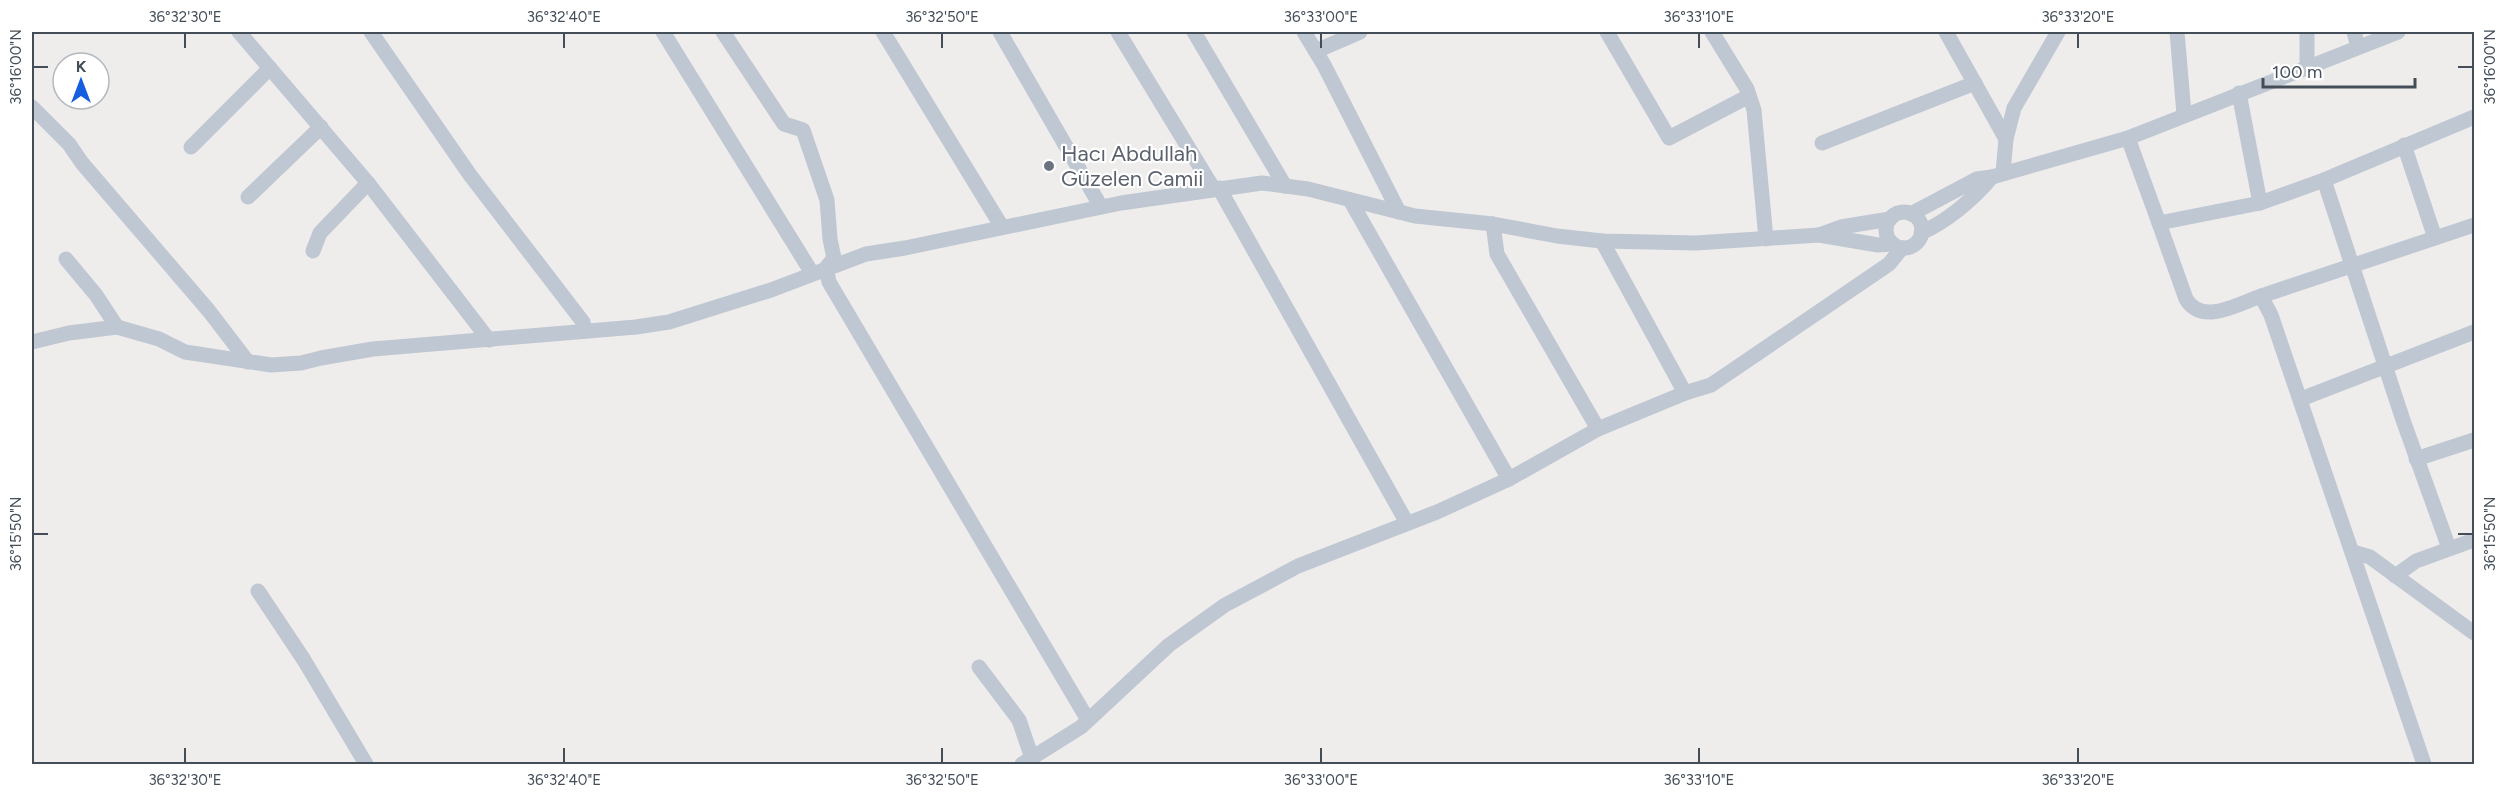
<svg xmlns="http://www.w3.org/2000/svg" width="2506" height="796" font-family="Figtree,sans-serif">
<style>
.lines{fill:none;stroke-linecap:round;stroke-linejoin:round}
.minor{stroke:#bfc7d2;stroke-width:15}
.ticks{fill:none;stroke:#444e59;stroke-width:2}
.worship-dot{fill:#6b7280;stroke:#fff;stroke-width:2}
.labels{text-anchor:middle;stroke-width:4.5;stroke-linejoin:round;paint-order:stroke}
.worship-label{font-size:22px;fill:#5b616d;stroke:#fff;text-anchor:start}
.neatline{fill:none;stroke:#444e59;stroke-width:2}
.ticks-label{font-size:15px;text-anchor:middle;fill:#444e59}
</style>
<rect width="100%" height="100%" fill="#efecec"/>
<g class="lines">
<g class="minor">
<path d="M239,32L368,183L489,340"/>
<path d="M371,32L470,175L583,322L584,331"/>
<path d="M663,32L812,273"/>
<path d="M723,32L784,124L803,130L827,200L830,239L834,258L826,268L829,282L1088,720"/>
<path d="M883,32L1002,227"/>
<path d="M1000,32L1101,207"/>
<path d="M1118,32L1213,188"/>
<path d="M1194,32L1285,186"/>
<path d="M1304,32L1324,65L1399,212"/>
<path d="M1607,32L1669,138L1749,96"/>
<path d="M1712,32L1747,89L1754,110L1766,239"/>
<path d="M1946,32L2006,139"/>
<path d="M2177,32L2184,114"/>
<path d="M2354,32L2358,47"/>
<path d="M1316,51L1360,32"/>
<path d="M2307,66V32"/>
<path d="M2239,93L2260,203"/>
<path d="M32,107L69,144L82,163L209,311L248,362"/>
<path d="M2128,138L2159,223L2260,203L2324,180L2474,117"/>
<path d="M1822,143L1975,83"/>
<path d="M2404,145L2435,238"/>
<path d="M191,147L270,68"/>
<path d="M2003,173L2006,139L2014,108L2058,32"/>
<path d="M2324,180L2403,420L2449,548"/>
<path d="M1219,188L1407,523"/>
<path d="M248,197L321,127"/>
<path d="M1350,200L1509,479"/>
<circle cx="1904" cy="230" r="18"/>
<path d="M1911,214L1977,179L1992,177L2128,138L2398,32"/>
<path d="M2159,223L2186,299C2202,326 2238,304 2261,296L2271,315L2424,764"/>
<path d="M1493,224L1497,254L1598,429"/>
<path d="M1921,233C1949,220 1973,199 1992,177"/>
<path d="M1819,235L1841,227L1890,219"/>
<path d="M1602,241L1685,393"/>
<path d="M313,251L320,233L368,183"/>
<path d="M66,259L96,295L117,327"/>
<path d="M2261,296L2474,225"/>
<path d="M32,342L69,333L117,327L159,339L185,352L271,365L301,363L321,358L373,349L636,327L669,322L771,290L866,254L905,248L1121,203L1262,183L1308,189L1415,216L1493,224L1557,236L1602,241L1696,243L1819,235L1878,245L1893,244"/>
<path d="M2301,399L2474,332"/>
<path d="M2416,459L2474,440"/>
<path d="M2353,552L2370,557L2474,633"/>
<path d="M2395,576L2416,561L2474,540"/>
<path d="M258,591L304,660L366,764"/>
<path d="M979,667L1019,720L1032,758"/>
<path d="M1022,764L1081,727L1169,645L1225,605L1298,566L1437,512L1509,479L1598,429L1685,393L1711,385L1889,264L1902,248"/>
</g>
</g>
<path class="ticks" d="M185,33V48M564,33V48M942,33V48M1321,33V48M1699,33V48M2078,33V48M33,67H48M2458,67H2473M33,534H48M2458,534H2473M185,748V763M564,748V763M942,748V763M1321,748V763M1699,748V763M2078,748V763"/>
<circle class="worship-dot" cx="1049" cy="166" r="6"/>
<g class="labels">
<g class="worship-label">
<text x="1061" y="161">Hacı Abdullah<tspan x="1061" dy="25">Güzelen Camii</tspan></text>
</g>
</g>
<rect width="2506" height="796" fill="none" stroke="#ffffff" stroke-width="66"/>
<g transform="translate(81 81)"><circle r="28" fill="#ffffff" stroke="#b4b8bd" stroke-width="1.5"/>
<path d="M0-4.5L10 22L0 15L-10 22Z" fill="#165ddf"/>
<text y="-9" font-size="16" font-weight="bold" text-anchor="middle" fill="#444e59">K</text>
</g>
<path d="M2263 78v9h152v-9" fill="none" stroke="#444e59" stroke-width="3"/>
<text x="2272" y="78" font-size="18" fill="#444e59" stroke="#ffffff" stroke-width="4.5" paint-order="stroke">100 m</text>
<rect x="33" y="33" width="2440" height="730" class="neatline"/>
<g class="ticks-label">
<text x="185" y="22">36°32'30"E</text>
<text x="564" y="22">36°32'40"E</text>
<text x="942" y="22">36°32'50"E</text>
<text x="1321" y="22">36°33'00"E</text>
<text x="1699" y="22">36°33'10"E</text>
<text x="2078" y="22">36°33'20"E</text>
<text transform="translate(16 67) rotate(-90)" y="5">36°16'00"N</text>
<text transform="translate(2490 67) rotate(-90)" y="5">36°16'00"N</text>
<text transform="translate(16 534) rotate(-90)" y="5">36°15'50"N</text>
<text transform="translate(2490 534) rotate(-90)" y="5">36°15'50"N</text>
<text x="185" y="785">36°32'30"E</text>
<text x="564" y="785">36°32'40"E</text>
<text x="942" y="785">36°32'50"E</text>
<text x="1321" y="785">36°33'00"E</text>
<text x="1699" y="785">36°33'10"E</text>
<text x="2078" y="785">36°33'20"E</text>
</g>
</svg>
